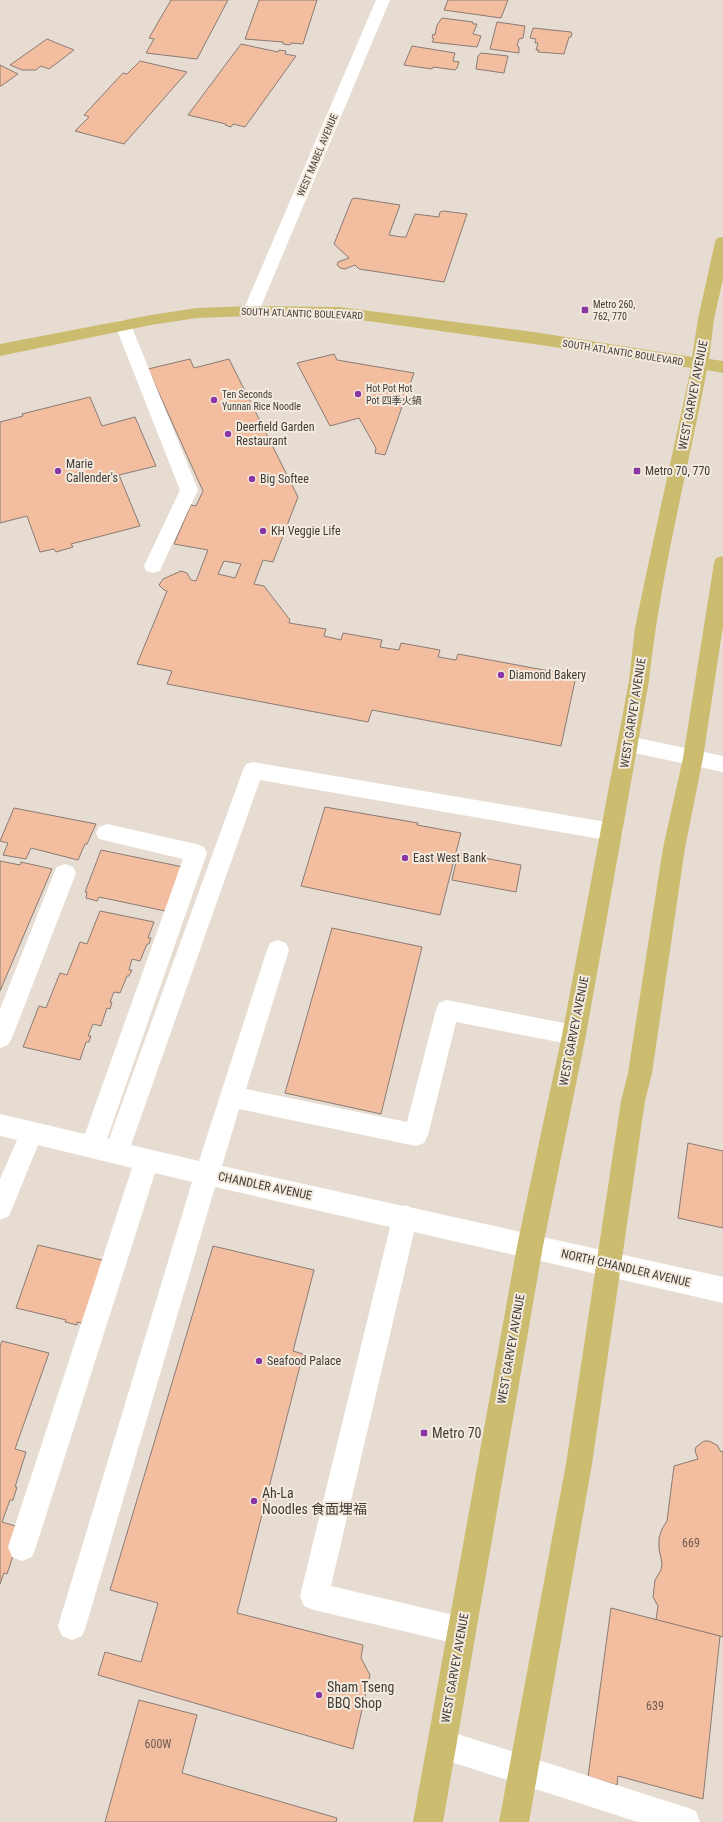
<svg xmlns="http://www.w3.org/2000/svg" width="723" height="1822" font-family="'Roboto Condensed','Noto Sans SC',sans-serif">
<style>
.building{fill:#f3bda0;stroke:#897c75;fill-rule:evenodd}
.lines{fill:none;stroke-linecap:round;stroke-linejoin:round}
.minor{fill:#fff;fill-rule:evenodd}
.major{fill:#cbbc70;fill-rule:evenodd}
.poi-dot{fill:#8936a4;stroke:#f4eade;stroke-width:1.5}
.labels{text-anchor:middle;stroke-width:4;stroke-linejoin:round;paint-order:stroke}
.far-street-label{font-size:10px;fill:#403c38;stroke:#f4eade}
.far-poi-label{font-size:10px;fill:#403c38;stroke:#f4eade;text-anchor:start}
.street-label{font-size:12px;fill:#403c38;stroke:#f4eade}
.poi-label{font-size:12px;fill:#403c38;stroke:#f4eade;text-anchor:start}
.near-number-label{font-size:12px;fill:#6d5c52}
.near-poi-label{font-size:14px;fill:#403c38;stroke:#f4eade;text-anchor:start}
</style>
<rect width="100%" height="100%" fill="#e6dcd1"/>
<g class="building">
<path d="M171,0H228L197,59L146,53L154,39L149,38Z"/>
<path d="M259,0H317L303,44L291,43L290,45L283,44V42L245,39Z"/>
<path d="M448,0H508L501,18L444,10Z"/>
<path d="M442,18L473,22V24H477L473,34L481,36L477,47L432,42L434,39L432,38L433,34L435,35L437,25Z"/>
<path d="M497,22L525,26L523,38L519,39L517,46L519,47V53L490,49Z"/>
<path d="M533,28L571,32L572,34L571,37H569L564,54L538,52L539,50H536L538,43H535L536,39L530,38Z"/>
<path d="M47,39L74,50L49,69L41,66L36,70H22L10,65Z"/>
<path d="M241,44L278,52L279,50L286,51L285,54L296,56L245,127L233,124L231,127L225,125L226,124L188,115Z"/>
<path d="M412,46L455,53L453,61L459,62L457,68L455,70L433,67L432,69L404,65Z"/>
<path d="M481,53L508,56L504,73L476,69L478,56Z"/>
<path d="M140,61L187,72L124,144L75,131L89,117L84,115L123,73L127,74Z"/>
<path d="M0,65L18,74L1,86H0Z"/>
<path d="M355,198L400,205L389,235L402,237H406L415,214L439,217L440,212L444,211L467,214L444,282L359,269L355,265L345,269L340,268L337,265L338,262L349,258L334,244L352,199Z"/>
<path d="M334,354L337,360L414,373L385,455L375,453L376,448L359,418L330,426L297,363Z"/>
<path d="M190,359L194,368L229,359L298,497L273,562L263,560L254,584L264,586L290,620L289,623L326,629L324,636L341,640L343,633L382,640L380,647L399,650L401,643L440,650L438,657L456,660L458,654L576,676L561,746L372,710L368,722L167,684L172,671L137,664L167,591L164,590L159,585L163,579L181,571L187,573L191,580L196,581L208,550L174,544L191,505L196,506L203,491L148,369ZM224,561L241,564L235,578L218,574Z"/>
<path d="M90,397L102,426L135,417L156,466L119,475L140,526L71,544L73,547L56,552L54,549L40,552L27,516L0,523V422L23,416L22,414Z"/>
<path d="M325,807L418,823L417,825L461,833L440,915L301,886Z"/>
<path d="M14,808L96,824L87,844H85L78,860L31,848L26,859L3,855L8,843L0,841Z"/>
<path d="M101,850L183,867L170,912L99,897L97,901L86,898L87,892H85Z"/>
<path d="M458,853L521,865L516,892L452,880Z"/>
<path d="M0,861L20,865L21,862L52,869L0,991Z"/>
<path d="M100,911L154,922L148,938H151L149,944H147L140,961L132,959L129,970H132L129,976H127L120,993L114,992L110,1002H112L110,1009L107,1008L101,1026L93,1024L88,1036H91L89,1042H86L80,1060L23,1047L39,1006L46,1008L60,973L67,975L80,942L87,944Z"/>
<path d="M332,928L422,947L381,1114L285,1093Z"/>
<path d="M688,1143L723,1151V1228L678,1218Z"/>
<path d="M38,1245L106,1261L85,1324L77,1322V1325L65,1322L66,1320L16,1308Z"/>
<path d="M213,1246L314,1270L293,1351L303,1354L237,1613L363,1645L361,1658L370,1675L353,1749L98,1675L105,1652L141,1662L158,1603L110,1590Z"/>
<path d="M2,1341L49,1353L15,1449L26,1452L15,1487H17L13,1500H10L2,1522L19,1527L14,1553L7,1574L4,1573L0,1584V1346Z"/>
<path d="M704,1441H709L717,1445L721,1452L723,1451V1637L656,1620L658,1606L653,1597L655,1580L661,1570L662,1563L659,1549V1538L662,1529L667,1521L674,1466L698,1459L695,1451L696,1447Z"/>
<path d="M611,1608L720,1636L703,1799L618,1776L617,1785L588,1777Z"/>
<path d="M139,1700L197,1715L182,1773L337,1818L336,1822H105Z"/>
</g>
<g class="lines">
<g class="minor">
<path d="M376,0H390L259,311L257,315L251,316L245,315L243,311Z"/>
<path d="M123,320L129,321L131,325L198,490L162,566L160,571L153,573L146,571L144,566L180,490L115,325L117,321Z"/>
<path d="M628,736L723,756V772L621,750L618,744L621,738Z"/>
<path d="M253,762L612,823L620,826L623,832L620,838L612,841L260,780L131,1145L199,1161L267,950L270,943L278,940L286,943L289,950L246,1089L407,1122L436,1010L439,1003L447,1000L574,1025L582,1028L586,1035L582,1042L574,1045L456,1022L428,1135L424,1143L416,1146L239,1109L222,1166L403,1206L405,1205L413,1208L723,1277V1303L414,1232L331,1586L462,1617L472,1621L476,1631L472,1641L462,1645L314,1610L304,1606L300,1596L390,1227L215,1187L86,1626L82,1636L72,1640L62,1636L58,1626L192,1182L155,1173L36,1547L32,1557L22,1561L12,1557L8,1547L132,1168L38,1145L9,1216L0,1220V1179L17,1140L0,1136V1114L85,1134L183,859L99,839L96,833L99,827L107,824L196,844L204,847L207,853L107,1139H109L243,770L246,764Z"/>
<path d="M65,864L73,867L76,873L12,1038L8,1045L0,1048V1009L54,873L57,867Z"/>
<path d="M442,1729L685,1807L696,1811L700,1822H638L442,1759L432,1754L427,1744L432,1734Z"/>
</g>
<g class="major">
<path d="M723,237V279L714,319L709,359L723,361V373L707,370C687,474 660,576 649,681L586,1035L543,1246L443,1822H413L517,1246L562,1035L629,681L635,628L647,570L691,368L534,344L339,317L251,316L197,318L151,325L0,356V344L151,315L197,308L251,306L339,307L534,332L692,357L698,319L715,242L717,238Z"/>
<path d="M723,556V626L703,758L685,848L652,1073L645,1101L592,1464L529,1822H499L566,1464L621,1101L628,1073L663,848L683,758L714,563L716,558Z"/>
</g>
</g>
<g class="poi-dot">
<rect x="581" y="306" width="8" height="8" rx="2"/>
<circle cx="358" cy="394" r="4"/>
<circle cx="214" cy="400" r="4"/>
<circle cx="228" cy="434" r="4"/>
<circle cx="58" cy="471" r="4"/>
<rect x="633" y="467" width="8" height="8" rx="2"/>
<circle cx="252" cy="479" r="4"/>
<circle cx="263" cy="531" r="4"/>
<circle cx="501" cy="675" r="4"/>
<circle cx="405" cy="858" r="4"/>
<circle cx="259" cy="1361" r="4"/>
<rect x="420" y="1429" width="8" height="8" rx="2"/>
<circle cx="254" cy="1501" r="4"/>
<circle cx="319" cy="1695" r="4"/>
</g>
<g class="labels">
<g class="far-street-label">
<text transform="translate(317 155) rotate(-67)" y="4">WEST MABEL AVENUE</text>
<text transform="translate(302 313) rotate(2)" y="4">SOUTH ATLANTIC BOULEVARD</text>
<text transform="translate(623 352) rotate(9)" y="4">SOUTH ATLANTIC BOULEVARD</text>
</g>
<g class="far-poi-label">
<text x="593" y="308">Metro 260,<tspan x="593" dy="12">762, 770</tspan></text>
<text x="366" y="392">Hot Pot Hot<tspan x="366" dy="12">Pot 四季火鍋</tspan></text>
<text x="222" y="398">Ten Seconds<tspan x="222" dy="12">Yunnan Rice Noodle</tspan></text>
</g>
<g class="street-label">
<text transform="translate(693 395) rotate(-79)" y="4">WEST GARVEY AVENUE</text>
<text transform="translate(633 713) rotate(-81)" y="4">WEST GARVEY AVENUE</text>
<text transform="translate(574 1031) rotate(-79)" y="4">WEST GARVEY AVENUE</text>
<text transform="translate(265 1186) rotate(12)" y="4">CHANDLER AVENUE</text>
<text transform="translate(626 1268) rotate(13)" y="4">NORTH CHANDLER AVENUE</text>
<text transform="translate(511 1349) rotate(-80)" y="4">WEST GARVEY AVENUE</text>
<text transform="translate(455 1668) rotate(-80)" y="4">WEST GARVEY AVENUE</text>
</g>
<g class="poi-label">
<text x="236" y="431">Deerfield Garden<tspan x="236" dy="14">Restaurant</tspan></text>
<text x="66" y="468">Marie<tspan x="66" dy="14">Callender's</tspan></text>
<text x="645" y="475">Metro 70, 770</text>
<text x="260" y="483">Big Softee</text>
<text x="271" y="535">KH Veggie Life</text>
<text x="509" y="679">Diamond Bakery</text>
<text x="413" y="862">East West Bank</text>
<text x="267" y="1365">Seafood Palace</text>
</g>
<g class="near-number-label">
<text x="691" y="1547">669</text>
<text x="655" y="1710">639</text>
<text x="158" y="1748">600W</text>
</g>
<g class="near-poi-label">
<text x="432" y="1438">Metro 70</text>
<text x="262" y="1498">Ah-La<tspan x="262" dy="16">Noodles 食面埋福</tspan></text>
<text x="327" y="1692">Sham Tseng<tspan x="327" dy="16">BBQ Shop</tspan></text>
</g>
</g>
</svg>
